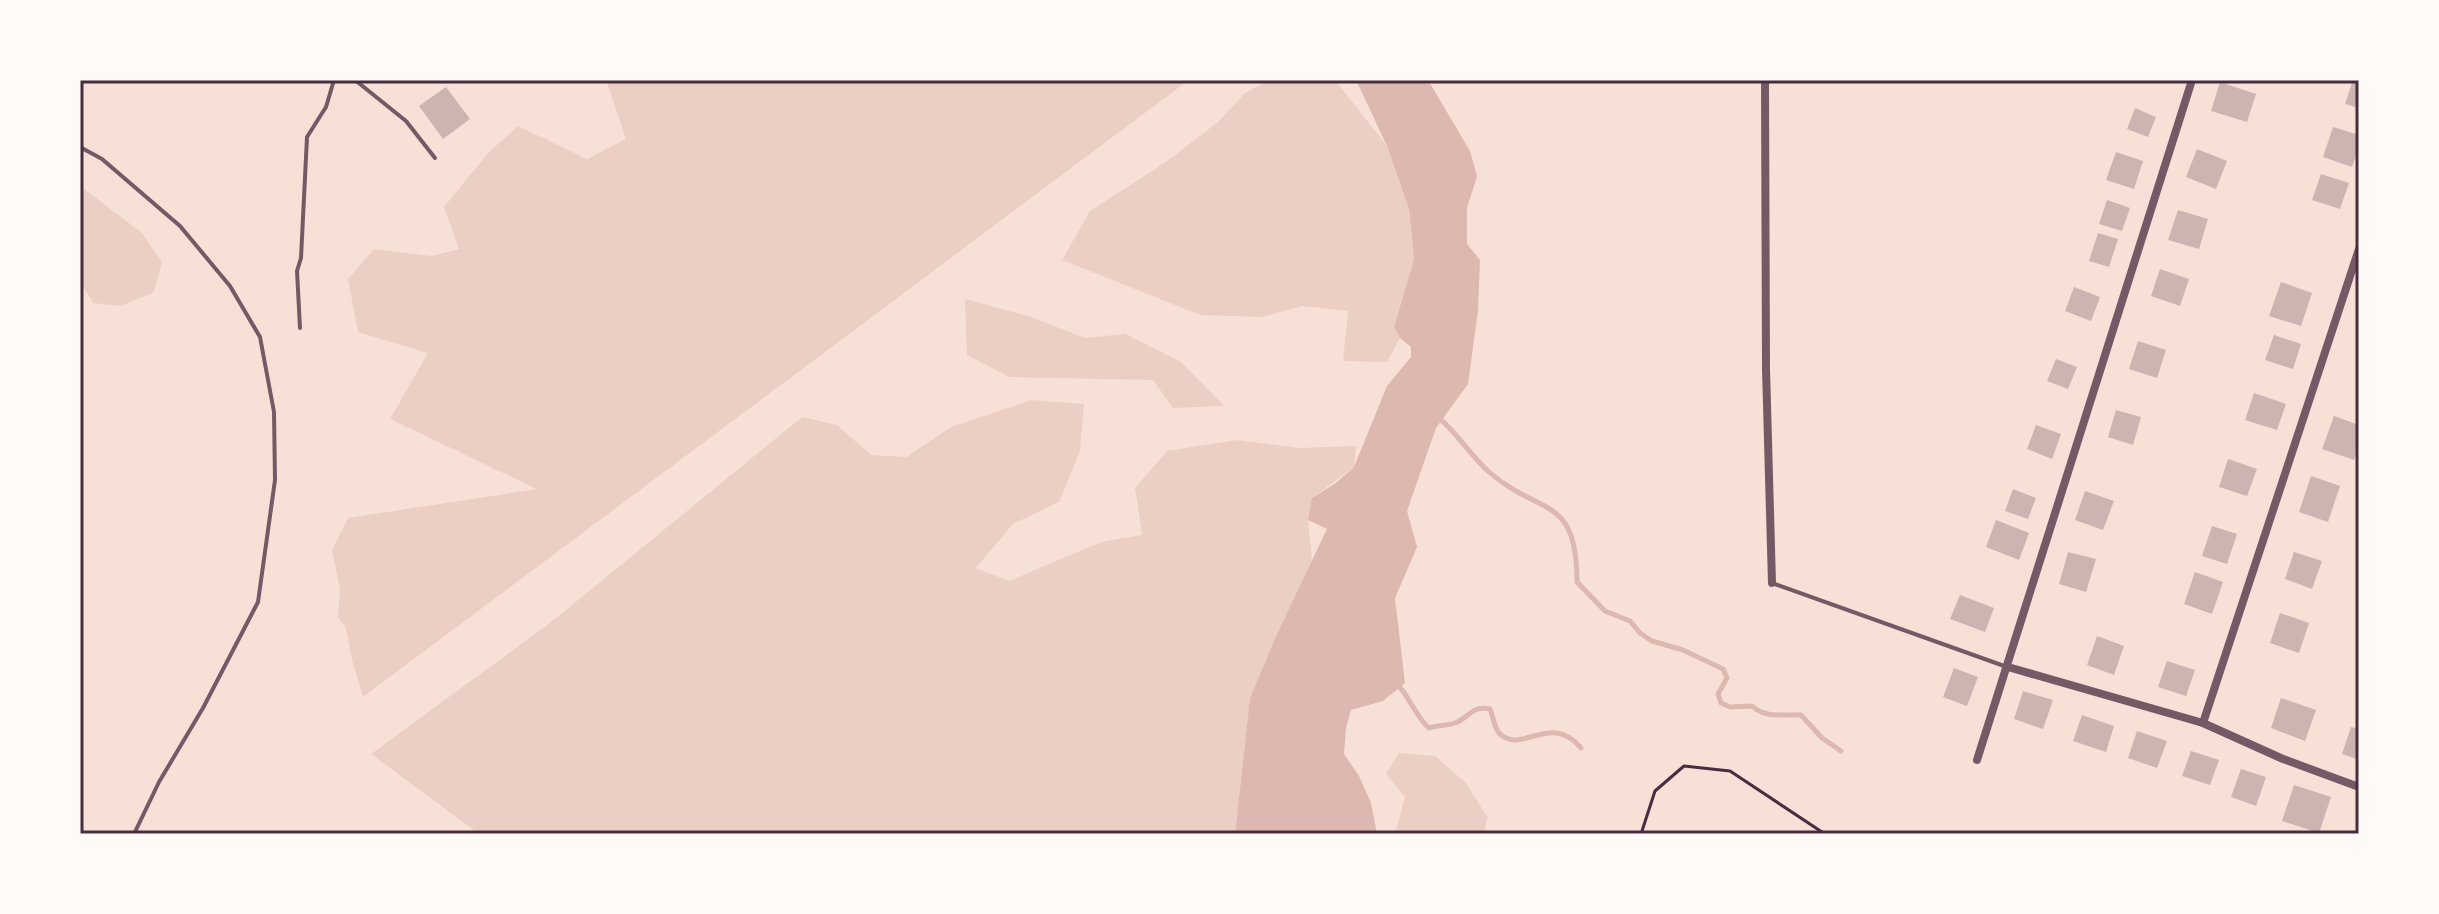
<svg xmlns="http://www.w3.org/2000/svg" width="2439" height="914" font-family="Barlow,sans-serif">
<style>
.green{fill:#ebcfc5}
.water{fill:#dcb8b0}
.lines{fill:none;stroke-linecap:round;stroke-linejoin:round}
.stream{stroke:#dcb8b0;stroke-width:5}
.building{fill:#ccb4b1}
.path{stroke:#4a2c40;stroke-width:3}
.service{stroke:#755966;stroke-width:4}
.minor{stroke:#755966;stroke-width:8}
.neatline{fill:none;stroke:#4a2c40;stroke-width:3}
</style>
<rect width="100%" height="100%" fill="#f7e1d7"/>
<g class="green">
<path d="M606,80H1189L363,697L352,660L346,628L338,617L340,589L332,550L348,518L537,489L390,419L428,353L358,332L348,279L374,249L431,256L459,249L444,207L488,153L518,126L587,159L626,139Z"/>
<path d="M1270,80H1335L1387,146L1409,209L1414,259L1394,327L1400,338L1387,362L1343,361L1348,311L1302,306L1263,317L1200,315L1062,260L1090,211L1166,162L1218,122L1245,93Z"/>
<path d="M84,189L142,233L162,262L154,292L121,306L93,303L80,281V194Z"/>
<path d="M965,299L1031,317L1085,338L1125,334L1181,362L1224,406L1173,408L1153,380L1009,377L967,355Z"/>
<path d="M1031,400L1084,404L1080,451L1059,502L1013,524L976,568L1009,581L1101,542L1142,535L1135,488L1167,451L1237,440L1300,448L1356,446L1354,467L1312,498L1308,520L1312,561L1277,634L1250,698L1235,834H479L371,754L550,623L802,417L837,425L871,455L906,457L951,427Z"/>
<path d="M1399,753L1435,756L1465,782L1488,818L1483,834H1395L1405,797L1386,774Z"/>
</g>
<path class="water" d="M1356,80H1428L1470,151L1477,176L1467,208V244L1480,260L1478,311L1468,384L1436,428L1407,511L1417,547L1395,598L1405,683L1383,701L1351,710L1346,728L1344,754L1359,776L1371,803L1377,834H1235L1250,698L1277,634L1327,529L1308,520L1312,498L1336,483L1354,467L1387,386L1411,357V347L1400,338L1394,327L1414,259L1409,209L1387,146Z"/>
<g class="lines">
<g class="stream">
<path d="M1439,418C1458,434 1471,456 1489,472C1541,517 1577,494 1577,582L1605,611L1630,621L1640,633L1652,641L1683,650L1723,669L1727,678L1718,694L1721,703L1730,707L1752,706C1766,719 1784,714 1801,715L1822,738L1841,751"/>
<path d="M1398,685C1410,698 1418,720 1429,728C1437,725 1446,726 1455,723C1469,718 1472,705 1490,709C1493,716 1494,727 1499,733C1521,756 1551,711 1581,748"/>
</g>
</g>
<g class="building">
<path d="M2353,80H2359V108L2345,104Z"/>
<path d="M2220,82L2256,94L2247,122L2211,111Z"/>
<path d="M446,87L470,119L443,139L419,106Z"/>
<path d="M2135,108L2156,117L2148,137L2127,129Z"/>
<path d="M2333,127L2359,135V147L2352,167L2323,157Z"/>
<path d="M2197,149L2227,161L2216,189L2186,177Z"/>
<path d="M2116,152L2143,161L2134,189L2106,180Z"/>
<path d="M2321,174L2349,183L2340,209L2312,200Z"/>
<path d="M2107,200L2130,208L2122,231L2099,224Z"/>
<path d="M2178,210L2208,219L2199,249L2168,240Z"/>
<path d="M2098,233L2118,239L2109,267L2089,261Z"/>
<path d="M2160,269L2189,279L2180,306L2151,296Z"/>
<path d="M2281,282L2312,293L2301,326L2269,316Z"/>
<path d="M2074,287L2100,297L2091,321L2065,311Z"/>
<path d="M2274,335L2301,344L2293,369L2265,360Z"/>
<path d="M2138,341L2166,350L2157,378L2129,369Z"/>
<path d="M2056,359L2077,367L2068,389L2047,381Z"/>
<path d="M2254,393L2286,404L2277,430L2245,420Z"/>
<path d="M2116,410L2141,417L2133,445L2108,437Z"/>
<path d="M2334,416L2359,425V445L2354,460L2322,449Z"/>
<path d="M2036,425L2061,434L2052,459L2027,449Z"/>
<path d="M2228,459L2257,469L2247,496L2219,487Z"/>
<path d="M2311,476L2340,486L2328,522L2299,512Z"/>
<path d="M2013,489L2036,498L2028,519L2005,511Z"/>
<path d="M2085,491L2114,501L2103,530L2075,520Z"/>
<path d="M1996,520L2029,533L2019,560L1986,547Z"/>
<path d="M2212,526L2237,534L2227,564L2202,556Z"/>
<path d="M2068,552L2096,559L2086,592L2059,584Z"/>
<path d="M2294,552L2322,561L2312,589L2285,579Z"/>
<path d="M2195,572L2223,582L2212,614L2184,604Z"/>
<path d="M1960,595L1994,608L1985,632L1950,619Z"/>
<path d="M2280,613L2309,623L2299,653L2270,643Z"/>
<path d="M2097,636L2124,646L2114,675L2087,665Z"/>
<path d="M2167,661L2195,670L2186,696L2158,687Z"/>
<path d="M1954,668L1978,677L1967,706L1943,697Z"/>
<path d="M2023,691L2053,700L2043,729L2014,719Z"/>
<path d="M2281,698L2316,710L2305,741L2271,728Z"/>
<path d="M2082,715L2114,726L2106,752L2073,741Z"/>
<path d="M2351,727L2359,729V760L2342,754Z"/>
<path d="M2137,731L2167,741L2157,768L2128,758Z"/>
<path d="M2191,751L2219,760L2210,785L2182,776Z"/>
<path d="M2241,769L2266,777L2256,806L2231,797Z"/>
<path d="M2294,785L2331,797L2319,833L2282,821Z"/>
</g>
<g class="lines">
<path class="path" d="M1641,834L1655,791L1684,766L1730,771L1825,834"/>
<g class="service">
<path d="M355,80L406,121L435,158"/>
<path d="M80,147L102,159L180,226L230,286L260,337L274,412L275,480L258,602L203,708L159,782L134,834"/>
<path d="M300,328L297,271L301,258L307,137L326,107L334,80"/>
<path d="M1772,583L2007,667"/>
</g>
<g class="minor">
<path d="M1765,80L1766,369L1772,583"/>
<path d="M2008,667L2203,723L2283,759L2359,787"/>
<path d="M2203,723L2359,249"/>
<path d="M1977,760L2192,80"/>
</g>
</g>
<rect width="2439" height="914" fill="none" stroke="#fffaf5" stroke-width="164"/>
<rect x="82" y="82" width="2275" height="750" class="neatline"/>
</svg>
